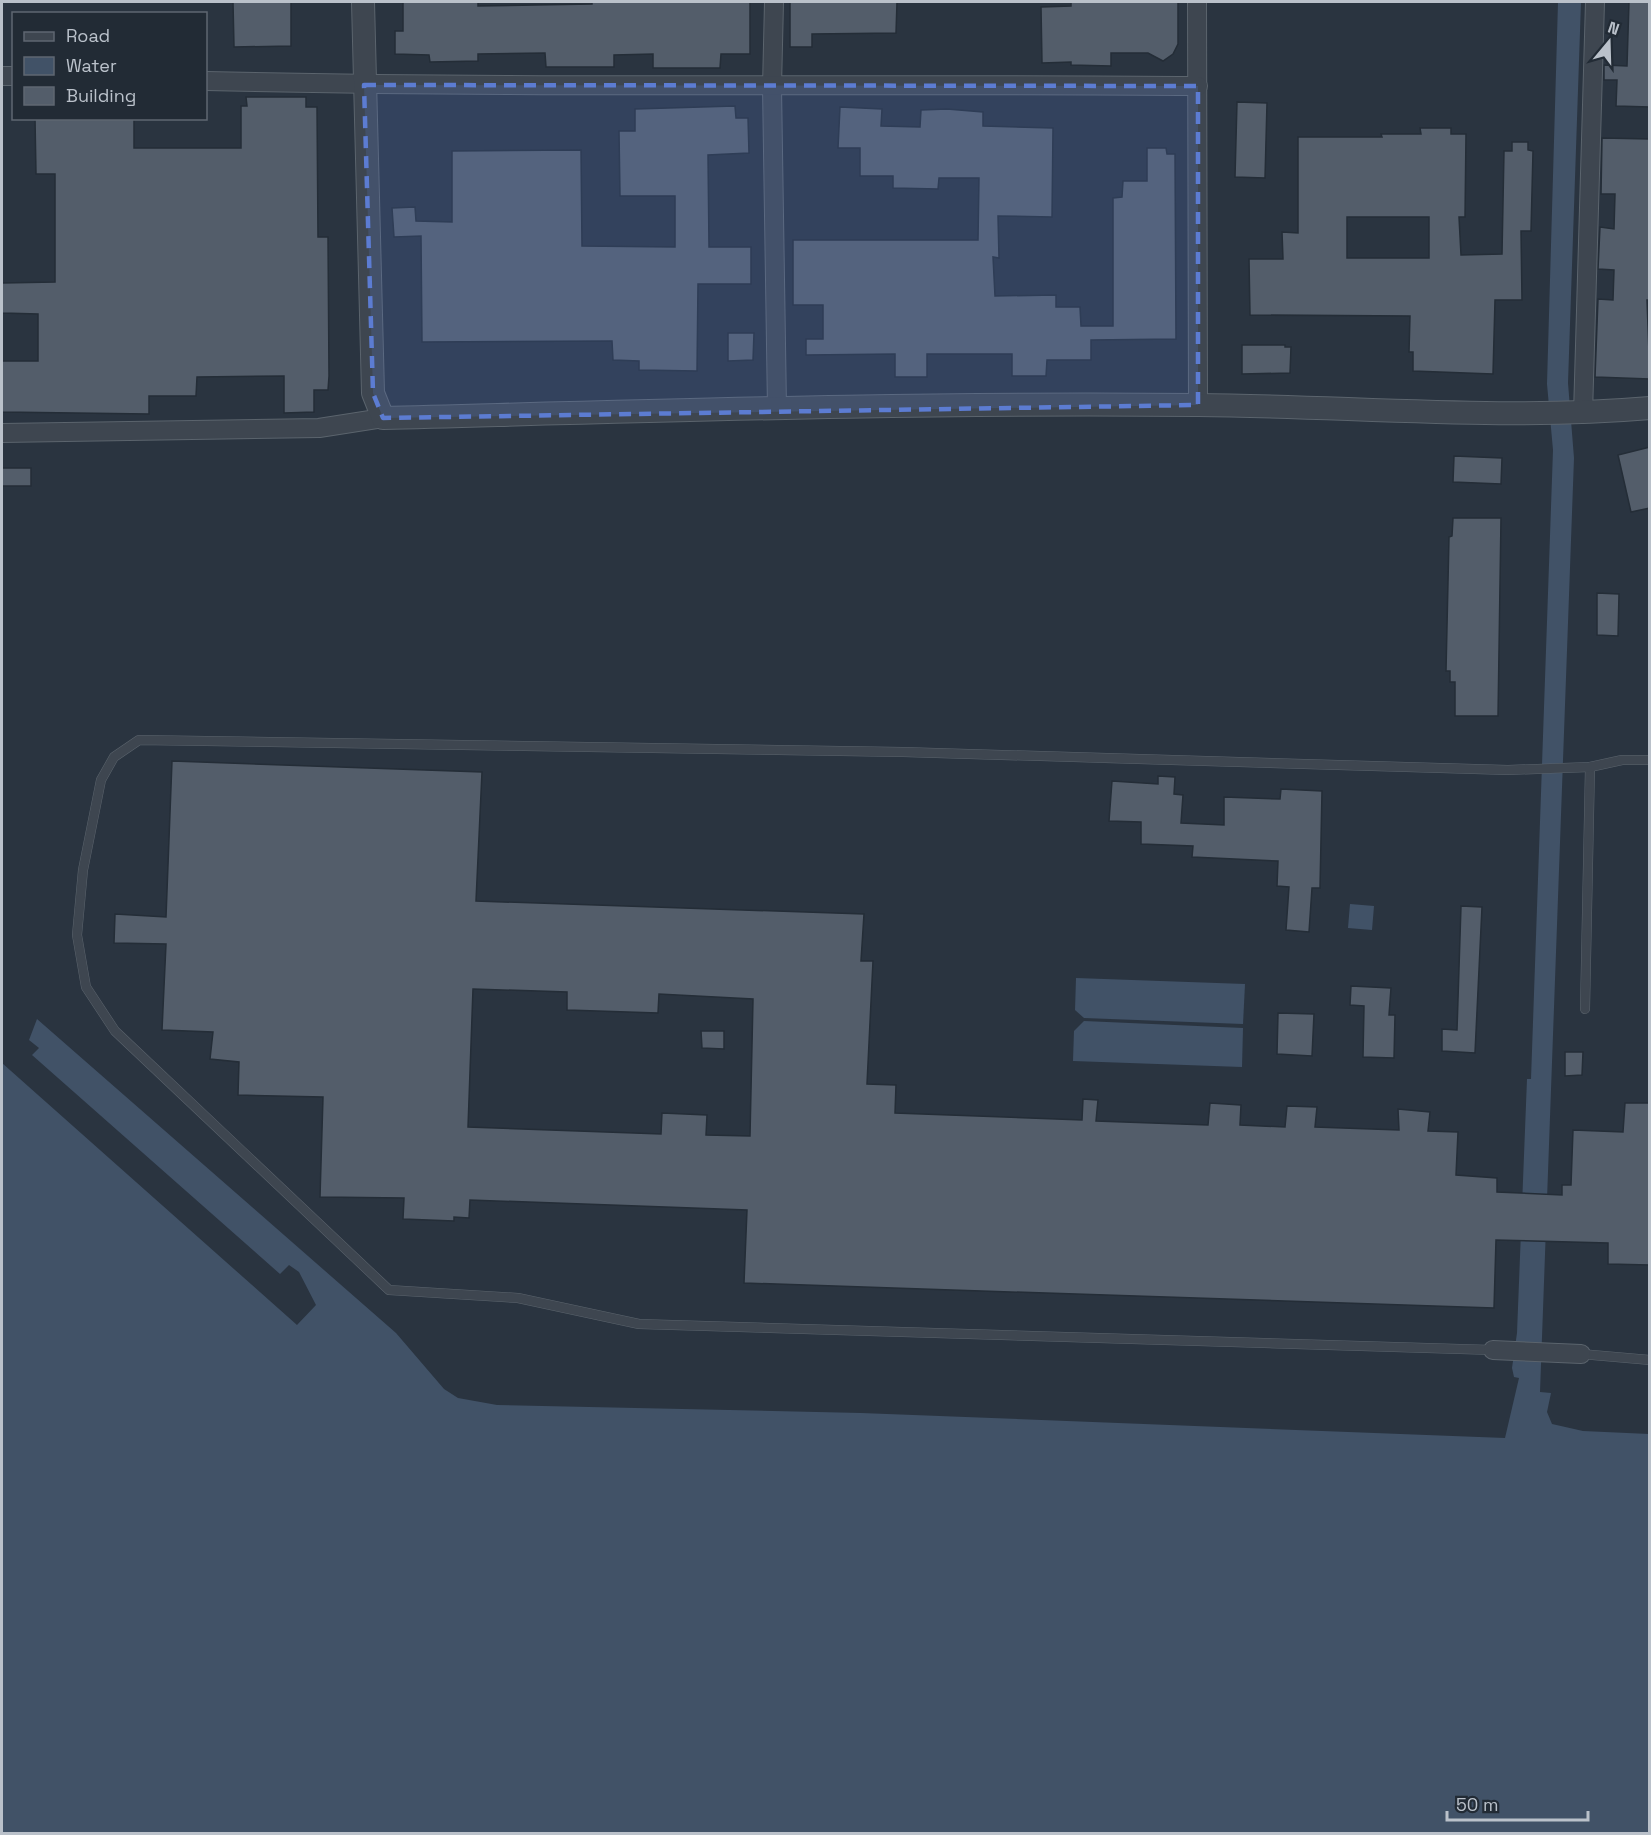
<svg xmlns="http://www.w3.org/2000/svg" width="1651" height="1835" font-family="'Space Grotesk',sans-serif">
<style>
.water{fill:#415267}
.building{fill:#535d6a;stroke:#242d37;stroke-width:1.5;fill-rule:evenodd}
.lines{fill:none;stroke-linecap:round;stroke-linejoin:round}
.service-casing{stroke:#5b646d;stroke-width:10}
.minor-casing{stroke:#5b646d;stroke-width:20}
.tertiary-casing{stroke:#5b646d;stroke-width:24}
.service{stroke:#3e4650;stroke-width:9}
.minor{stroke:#3e4650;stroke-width:18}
.tertiary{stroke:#3e4650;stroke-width:22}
.marked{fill:#5c7cd2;fill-opacity:0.2;stroke:#5c7cd2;stroke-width:4.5;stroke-dasharray:12 8;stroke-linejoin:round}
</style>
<rect width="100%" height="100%" fill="#2a3440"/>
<g class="water">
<path d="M1558,2H1581L1568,383L1574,458L1540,1392L1551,1393L1547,1412L1552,1424L1583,1431L1649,1434V1833H2V1063L297,1325L316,1305L299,1272L289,1265L280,1274L32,1055L39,1048L29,1040L37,1019L396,1333L444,1389L458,1398L497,1405L861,1413L1505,1438L1519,1378L1514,1377L1512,1368L1517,1333L1527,1079H1531L1553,450L1547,384Z"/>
<path d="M1350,904L1374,906L1372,930L1348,928Z"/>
<path d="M1076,978L1245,984L1243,1024L1084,1018L1075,1010Z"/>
<path d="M1084,1021L1243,1028L1242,1067L1073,1061L1074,1031Z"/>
</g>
<g class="building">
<path d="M233,2H291V46L234,47Z"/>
<path d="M403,2H478V6L592,4V2H750V54H721L720,68H653V54L614,55V67H546L545,53L478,54V61L430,62L429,55L395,54V31H403Z"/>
<path d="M790,2H897L896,33L812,34V47H790Z"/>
<path d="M1071,2H1178V44L1173,54L1163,61L1148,53H1111V66L1071,65V62L1042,63L1041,7L1071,6Z"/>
<path d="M1629,2H1650V107L1616,106L1617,80H1604V65L1627,66Z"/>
<path d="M246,97H306V107H317L318,237H328L329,376L328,390H314V412L284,413V376L197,377L196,396H149V414L2,412V361H38V314L2,313V283L55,282V174H36L35,118H134V148H241V106H247Z"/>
<path d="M1237,102L1267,103L1265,178L1235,177Z"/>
<path d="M735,106L736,118H748L749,153L708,155L709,247H751V284H698L697,371L639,370V361L613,360L612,341L422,342L421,236L394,237L392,208L415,207L416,221L452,222V151L581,150L582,246L675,247V196H620L619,131H635V109Z"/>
<path d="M840,107L882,109L881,126L920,127L921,110L947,109L983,112V126L1053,128L1052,217L998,216L999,258L993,257L995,296L1056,295V307H1080L1081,326H1113V198L1122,197L1123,181H1147V148H1166L1167,154H1175L1176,339L1091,340V360H1047L1046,376H1012V354H927V377H895V354L806,355V339H823V305H793V240H978L979,178H939L938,189L893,188V176H860V148H838Z"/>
<path d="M1420,128H1451V134H1466L1465,217H1459L1461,255L1502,254L1504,151H1512V142H1528V150L1533,151L1531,231H1521L1522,300H1495L1493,374L1413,371V352H1409L1410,316L1250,315L1249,259H1283L1282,232L1298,233V137H1382L1381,134H1421ZM1347,217H1429V258H1347Z"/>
<path d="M1602,138L1650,139V300H1647L1650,379L1595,377L1598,299L1613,300L1614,270L1598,269L1600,227L1614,229L1615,194H1601Z"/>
<path d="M728,333H754L753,360L728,361Z"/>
<path d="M1242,345H1285V347H1291L1290,373L1242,374Z"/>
<path d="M1650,447V508L1631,512L1618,455Z"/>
<path d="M1454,456L1502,458L1501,484L1453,482Z"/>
<rect x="2" y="468" width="29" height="18"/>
<path d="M1453,518H1501L1498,716H1455V682H1450V671H1446L1449,537L1452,536Z"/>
<path d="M1597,593L1619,594L1618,636L1597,635Z"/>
<path d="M172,761L482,772L476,901L864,914L861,961H873L867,1084L896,1085L895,1113L1082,1120L1083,1099L1098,1100L1096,1121L1208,1125L1210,1103L1241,1105L1240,1125L1285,1127L1287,1106L1317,1107L1315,1127L1399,1130L1398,1109L1430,1112L1428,1131L1458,1132L1456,1175L1497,1178V1192L1562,1195V1185H1571L1573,1130L1623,1132L1625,1103H1650V1265L1608,1264V1243L1496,1240L1494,1308L744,1283L747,1210L470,1200L469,1218L454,1217V1221L403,1219L404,1198L320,1197L323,1097L238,1095L239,1062L210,1059L213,1032L162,1030L166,944L114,943L115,914L166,917ZM473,989L567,992V1010L658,1013L659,994L753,999L750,1136L706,1135L707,1115L662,1113L661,1134L468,1127Z"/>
<path d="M1158,776L1175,777L1174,794L1183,795L1181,823L1224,825V797L1280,799L1281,789L1322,791L1320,888H1312L1309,932L1286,930L1289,887L1277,886L1278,861L1192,857L1193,846L1141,844V822L1109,821L1112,781L1158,784Z"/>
<path d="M1461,906L1482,907L1475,1053L1442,1051V1029L1457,1030Z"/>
<path d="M1351,986L1391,988L1389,1015H1395L1394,1058L1363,1057L1364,1006L1350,1005Z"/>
<path d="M1278,1013L1314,1014L1312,1056L1277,1054Z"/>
<path d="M701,1031H724V1049L702,1048Z"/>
<path d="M1565,1052H1583L1582,1075L1565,1076Z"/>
</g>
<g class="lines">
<defs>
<g id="service">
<path d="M1585,1009L1590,767"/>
<path d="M1493,1350L639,1324L518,1298L389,1290L115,1031L86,987L77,935L83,870L101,780L114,757L139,740L903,752L1508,770L1590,767L1622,760H1650"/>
<path d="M1581,1354L1650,1360"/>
</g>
<g id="minor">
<path d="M774,2L772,87L777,408"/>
<path d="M1197,2L1198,405"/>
<path d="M2,76H14"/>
<path d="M206,81C536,89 867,83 1198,86"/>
<path d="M1583,414L1595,2"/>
<path d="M2,433L319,428L383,418"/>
<path d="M1493,1350L1581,1354"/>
</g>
<path id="tertiary" d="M363,2L373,393L383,418C654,411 926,402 1198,405C1348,406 1499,421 1650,408"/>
</defs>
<use href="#service" class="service-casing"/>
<use href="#minor" class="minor-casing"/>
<use href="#tertiary" class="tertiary-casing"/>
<use href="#service" class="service"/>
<use href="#minor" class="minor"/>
<use href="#tertiary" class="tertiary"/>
</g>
<path class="marked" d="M364,85L1198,86V405L383,418L373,393Z"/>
<rect width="1651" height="1835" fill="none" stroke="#bac1ca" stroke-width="6"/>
<rect x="12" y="12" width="195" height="108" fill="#222b35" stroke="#5f6771" stroke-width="1.5"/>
<rect x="24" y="32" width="30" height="9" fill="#3e4650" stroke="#5f6771" stroke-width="1.5"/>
<text x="66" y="42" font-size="18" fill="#bac1ca">Road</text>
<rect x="24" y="57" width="30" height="18" fill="#415267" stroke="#5f6771" stroke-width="1.5"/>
<text x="66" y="72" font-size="18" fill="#bac1ca">Water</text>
<rect x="24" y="87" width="30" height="18" fill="#535d6a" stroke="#5f6771" stroke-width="1.5"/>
<text x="66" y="102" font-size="18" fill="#bac1ca">Building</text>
<g transform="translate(1609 42) rotate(19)" stroke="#222b35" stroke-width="4.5" paint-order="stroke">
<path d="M0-4.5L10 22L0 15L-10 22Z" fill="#bac1ca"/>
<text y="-9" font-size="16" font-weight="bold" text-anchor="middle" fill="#bac1ca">N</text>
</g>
<path d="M1447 1811v9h141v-9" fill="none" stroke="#bac1ca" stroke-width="3"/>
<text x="1456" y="1811" font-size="18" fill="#bac1ca" stroke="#222b35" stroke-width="4.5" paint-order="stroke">50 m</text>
</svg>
